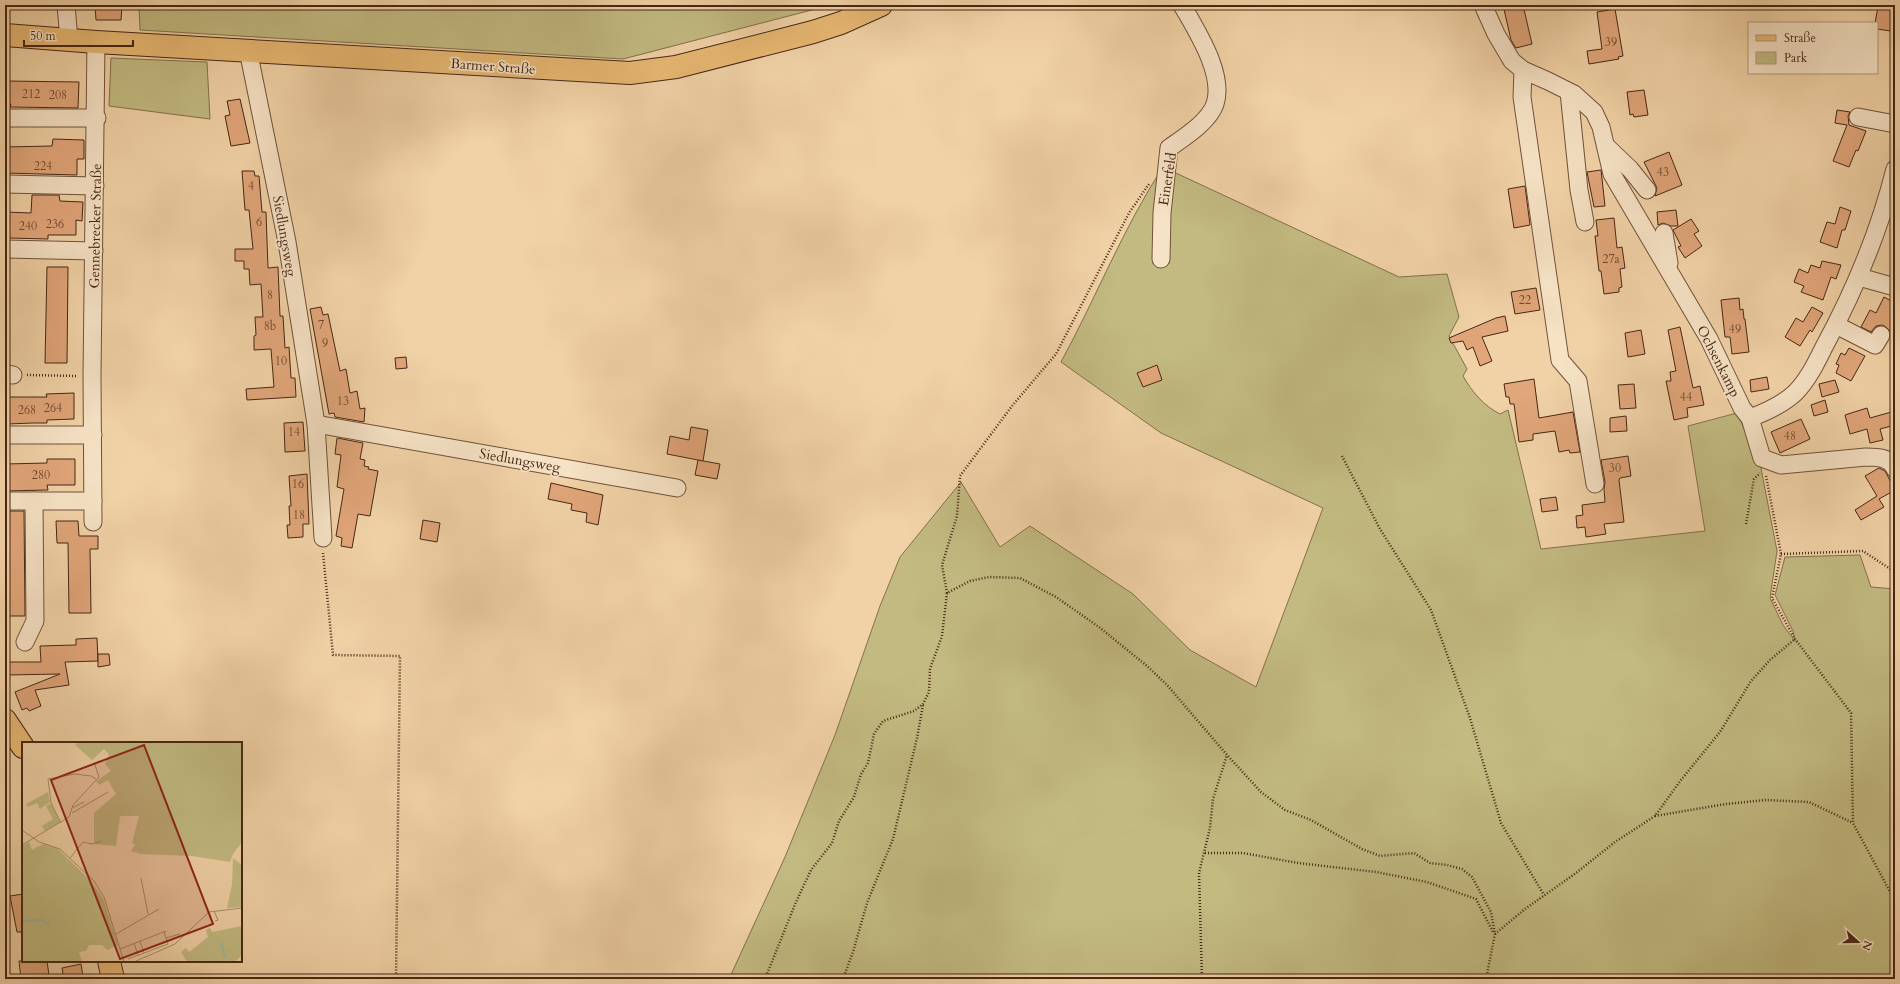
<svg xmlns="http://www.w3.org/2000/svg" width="1900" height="984" font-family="Cardo,serif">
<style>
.green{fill:#c2ba81;stroke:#84704c}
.building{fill:#e1a67a;stroke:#462716}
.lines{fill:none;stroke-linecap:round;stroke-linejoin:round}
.minor-casing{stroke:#71523a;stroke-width:19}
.major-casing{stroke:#462716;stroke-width:24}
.path{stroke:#462716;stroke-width:2.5;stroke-dasharray:1 2;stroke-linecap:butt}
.minor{stroke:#f6e2c5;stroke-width:17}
.major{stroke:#e8b973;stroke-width:22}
.labels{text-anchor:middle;stroke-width:3.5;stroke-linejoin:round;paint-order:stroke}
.number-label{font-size:12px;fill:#6d472f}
.street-label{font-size:14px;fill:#462716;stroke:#f6e2c5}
.inset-river{fill:none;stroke:#9bb8a5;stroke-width:2}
.inset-road{fill:none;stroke:#ad8e6c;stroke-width:1}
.view{fill:#8f2418;fill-opacity:0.15;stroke:#8f2418;stroke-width:2}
.inset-edge{fill:none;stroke:#462716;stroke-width:2}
</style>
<rect width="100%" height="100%" fill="#f1d2a6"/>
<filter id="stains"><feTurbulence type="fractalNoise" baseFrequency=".005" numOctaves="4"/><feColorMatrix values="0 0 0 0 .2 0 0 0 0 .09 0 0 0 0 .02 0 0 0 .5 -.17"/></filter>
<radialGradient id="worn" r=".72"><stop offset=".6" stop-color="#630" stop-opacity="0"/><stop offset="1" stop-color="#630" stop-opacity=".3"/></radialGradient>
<g class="green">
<path d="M139,5H831L623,59L140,30Z"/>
<path d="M111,58L207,62L210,119L109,106Z"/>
<path d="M1163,167L1399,277L1447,274L1459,317L1449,336L1467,369L1463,376C1472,392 1484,406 1500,414L1508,410L1541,549L1705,531L1688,426L1737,413L1760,463L1777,551L1770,598L1783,625L1795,641L1793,631L1775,595L1785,557L1860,555L1871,587L1895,589V979H729L785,857L835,735L880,606L900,557L961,482L1000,547L1030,526L1133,594L1190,650L1256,687L1323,508L1161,433L1061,362C1096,298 1123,228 1163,167Z"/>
</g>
<g class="building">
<path d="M95,5H122L121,20H96Z"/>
<path d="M1503,5H1523L1532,44L1516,48L1511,40Z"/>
<path d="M1878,7L1895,9L1891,31L1877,29V23H1875Z"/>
<path d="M1615,9L1623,56L1618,57L1619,59L1589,64L1587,51L1602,49L1597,12Z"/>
<path d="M5,81L79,82L78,108L10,107L11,104H5Z"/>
<path d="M1644,90L1648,115L1634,117L1633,114L1630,115L1627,92Z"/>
<path d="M240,99L250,143L231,146L225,116L230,115L227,101Z"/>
<path d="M1837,110L1850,112L1848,116L1849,125L1866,131L1858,151L1856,150L1849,167L1833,161L1847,125L1835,123Z"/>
<path d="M53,139L84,140V159H77V175L5,173V147L52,146Z"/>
<path d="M1669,152L1682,185L1655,196L1657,188L1644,162Z"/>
<path d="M1601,170L1605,206L1594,207L1587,172Z"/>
<path d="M242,171H254L255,176H259L262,212H266L268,268L278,267L280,316H283L285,348L289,347L291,378H295L296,397L247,400L246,389L274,387L271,349L254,350V336L256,335L255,317H263L261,284L250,285L249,269H244V261H235V249H253L249,210H245Z"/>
<path d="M1525,186L1530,225L1514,228L1508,189Z"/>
<path d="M32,195H59L60,201L83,202L82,221L76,220V235H48V239L8,238V234H5V212L31,213Z"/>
<path d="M1840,207L1851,211L1845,230H1842L1837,248L1820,242L1827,222L1835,224Z"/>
<path d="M1676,210L1678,226H1671L1663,223L1658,225L1657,212Z"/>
<path d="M1614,218L1617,248L1622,247L1625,268L1620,269L1622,287L1619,288V292L1604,294L1601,271H1599L1595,236H1598L1596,220Z"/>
<path d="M1691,219L1699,231L1694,234L1702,246L1685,258L1678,247L1681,246L1673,230Z"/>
<path d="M1822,261L1841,265L1836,279L1831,277L1823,300L1801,292L1804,286L1794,282L1799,269L1808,273L1811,265L1820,268Z"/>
<path d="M47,267H68L67,363H45Z"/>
<path d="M1536,288L1540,310L1515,314L1511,292Z"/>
<path d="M1884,297L1895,303V321L1890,331L1886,327L1882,325L1876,326L1871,332L1861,327L1870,310L1876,313Z"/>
<path d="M1739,298L1740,310L1743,309L1744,319H1745L1749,352L1732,354L1730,337H1725L1721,300Z"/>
<path d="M321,307L323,315L328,314L340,371L346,369L350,393L357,391L360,409L365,408L364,422L335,417L334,413L329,414L310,309Z"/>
<path d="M1812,307L1823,313L1812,332L1810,330L1800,346L1785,337L1796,318L1803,322Z"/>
<path d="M1505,316L1508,331L1482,337L1492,361L1480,366L1473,347L1467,350L1463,341L1451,343L1449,338L1496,318Z"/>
<path d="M1680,327L1693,388L1700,386L1704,405L1687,408L1688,417L1674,420L1666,381H1671L1670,372L1676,371L1668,330Z"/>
<path d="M1641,330L1645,354L1628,357L1625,333Z"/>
<path d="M1849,348L1865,356L1851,381L1836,373L1839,365L1836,364L1841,353L1845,355Z"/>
<path d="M406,357L407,368L396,369L395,358Z"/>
<path d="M1157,365L1162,380L1143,387L1137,373Z"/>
<path d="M1767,377L1769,389L1751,392L1750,380Z"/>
<path d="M1534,379L1539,418L1573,412L1580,452L1570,453L1569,450L1559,452L1555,431L1533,434V440L1519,442L1514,404H1510L1509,397H1506L1504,384Z"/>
<path d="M1835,380L1839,392L1822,397L1819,384Z"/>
<path d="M1634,384L1636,408L1620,409L1618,385Z"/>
<path d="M74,393V419L47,420V423H33L7,424V420H5V397H47L46,394Z"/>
<path d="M1825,400L1828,412L1814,416L1811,405Z"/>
<path d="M1867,408L1870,418L1895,411V425L1880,429L1883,440L1870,443L1867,429L1850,434L1845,415Z"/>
<path d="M1626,416L1627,431L1610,432V418Z"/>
<path d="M1801,419L1810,439L1780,453L1771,432Z"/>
<path d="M303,422L305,451L285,452L284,423Z"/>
<path d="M691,427L708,430L703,461L667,454L670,436L689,440Z"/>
<path d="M337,438L363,443L360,459L365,460L364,466L369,467L368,469L378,471L370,516L358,514L352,548L341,546L342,538L336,536L344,489L337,487L341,455L335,454Z"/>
<path d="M1628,456L1631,476L1620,478L1619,480L1624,522L1604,524L1606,534L1586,537L1585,527L1577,528L1576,516L1583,515L1582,505L1605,502L1604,489L1605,482L1601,460Z"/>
<path d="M47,459H75V485H47L48,490L5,491V464L47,463Z"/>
<path d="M698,460L720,464L717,479L695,475Z"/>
<path d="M1879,468L1885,471L1895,490L1879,499L1884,507L1861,520L1855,510L1877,496L1865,476Z"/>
<path d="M307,474L309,524H303V537L288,538L287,525H290L289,506H291L289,476Z"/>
<path d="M551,483L603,495L598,525L586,522L587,513L571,510L572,504L548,499Z"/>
<path d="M1556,497L1558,510L1542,512L1540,499Z"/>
<path d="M5,511H24L25,616H5Z"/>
<path d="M423,520L440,523L437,542L420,539Z"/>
<path d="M56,521H78L79,536H98V549H90L91,613H69L68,543H57Z"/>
<path d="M97,638L98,661L65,662L69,685L35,690L41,706L29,711L27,708L22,710L15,692L60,674L7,675V662H41L40,646L76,645V639Z"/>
<path d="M98,654H109L110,665L98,667Z"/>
<path d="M23,894V932H17L10,896Z"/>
<path d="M19,961H47L49,975L21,979Z"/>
<path d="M81,964L83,977L64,979L62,968Z"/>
</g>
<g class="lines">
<defs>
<g id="minor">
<path d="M66,5L69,40"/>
<path d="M1483,5L1496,34L1512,61L1523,70L1548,81L1574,94L1594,112L1601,127L1612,174L1709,339L1742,408L1750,418L1762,458L1781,465L1866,457C1877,457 1890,457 1895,469"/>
<path d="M248,50L287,242L316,424L323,538"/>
<path d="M1523,70L1522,97L1560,360L1578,381L1595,484"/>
<path d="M1569,92L1579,190L1585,222"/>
<path d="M1858,117L1895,124"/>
<path d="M5,118H97"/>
<path d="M1606,146L1630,169L1647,190"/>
<path d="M5,184L95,186"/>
<path d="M1664,233L1669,263"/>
<path d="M5,249L94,251"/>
<path d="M1161,259L1162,213L1169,148C1183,138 1209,122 1215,104C1225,74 1196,30 1182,5"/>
<path d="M1859,277L1895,287"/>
<path d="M1836,325L1875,345L1881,335"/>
<path d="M5,374L13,375"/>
<path d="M1750,418C1766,412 1782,405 1795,393C1808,380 1816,363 1824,347C1855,290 1879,232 1895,169"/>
<path d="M316,424L677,488"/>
<path d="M5,435H93"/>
<path d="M5,501H34"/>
<path d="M93,522L92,376L96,42"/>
<path d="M25,642L35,621L34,501H93"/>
</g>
<g id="major">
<path d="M5,35L96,42L630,73L676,67L813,32L841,23L881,5"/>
<path d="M5,720L23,747"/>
<path d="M109,961L113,979"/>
</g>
</defs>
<use href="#minor" class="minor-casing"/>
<use href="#major" class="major-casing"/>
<g class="path">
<path d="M27,375L78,376"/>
<path d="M1342,456L1380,529L1431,610L1470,718L1501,823L1544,895"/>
<path d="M1766,476L1781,554L1772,598L1795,639L1851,713L1853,823L1895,901"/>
<path d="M1746,524L1754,479L1760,473"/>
<path d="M323,553L333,655L400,656L396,979"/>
<path d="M1781,554L1863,551L1895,572"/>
<path d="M947,593L942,565L957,516L960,476L1012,406L1056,354L1129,213L1149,184"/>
<path d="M1655,816L1726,804L1766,800L1809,802L1853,823"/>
<path d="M1205,853H1243L1298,863L1376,872L1427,882L1476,899L1493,932"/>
<path d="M1495,934L1525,909L1576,873L1615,842L1655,816L1681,780L1720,732L1751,681L1770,660L1795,639"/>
<path d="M765,979L796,902L811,870L832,843L839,821L854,797L861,774L868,763L874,734L883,721L914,711L923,704L929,692L930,669L942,636L947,593L970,581L989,577L1020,578L1056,597L1099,627L1147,666L1167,685L1227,755L1261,792L1285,810L1311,820L1362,849L1380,856L1414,853L1430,863L1447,865L1462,869L1472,877L1491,912L1495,934L1486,979"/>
<path d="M843,979L853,952L867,903L893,839L917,738L923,705"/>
<path d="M1202,979L1199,873L1210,828L1213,799L1227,755"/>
<path d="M1889,979L1895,966"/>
</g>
<use href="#minor" class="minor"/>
<use href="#major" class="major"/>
</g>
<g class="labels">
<g class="number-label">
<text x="1611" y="46">39</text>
<text x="31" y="98">212</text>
<text x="58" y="99">208</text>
<text x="43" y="170">224</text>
<text x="1663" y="176">43</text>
<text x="251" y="190">4</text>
<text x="259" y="226">6</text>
<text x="55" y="228">236</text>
<text x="28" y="230">240</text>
<text x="1611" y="263">27a</text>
<text x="270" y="299">8</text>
<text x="1525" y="304">22</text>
<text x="321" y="329">7</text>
<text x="270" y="330">8b</text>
<text x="1735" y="333">49</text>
<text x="325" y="347">9</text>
<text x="281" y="365">10</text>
<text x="1686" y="401">44</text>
<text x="343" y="405">13</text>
<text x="53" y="412">264</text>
<text x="27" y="414">268</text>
<text x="294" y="436">14</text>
<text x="1790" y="440">48</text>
<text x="1615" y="472">30</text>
<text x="41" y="479">280</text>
<text x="298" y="488">16</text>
<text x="299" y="519">18</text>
</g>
<g class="street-label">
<text transform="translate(493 66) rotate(4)" y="5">Barmer Straße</text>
<text transform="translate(1167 179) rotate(-81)" y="5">Einerfeld</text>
<text transform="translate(95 226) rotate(-89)" y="5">Gennebrecker Straße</text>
<text transform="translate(285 236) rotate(80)" y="5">Siedlungsweg</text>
<text transform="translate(1719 361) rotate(63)" y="5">Ochsenkamp</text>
<text transform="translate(520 460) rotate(10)" y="5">Siedlungsweg</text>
</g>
</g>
<g transform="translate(22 742)">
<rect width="220" height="220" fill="#f1d2a6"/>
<path d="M56,0H220V100L211,112L208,120L170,114L118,112L109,109L113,103L110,101L117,74H98L94,104L72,102V71L94,52L86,38L77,43L74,39L89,29L83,22L87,12L82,7L70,18L53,3ZM26,50L28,60L18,67L15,61L6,65L4,62ZM29,61L38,80L23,89L20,84L31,77L24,64ZM7,100L10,108L21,102L35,106L68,138L81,156L96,203L85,208L80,203H67L64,209L57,210L60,220H0V104ZM211,116L220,123V165L205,166L210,142ZM220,184V213L213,220H165L159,210L164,206L167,210L186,195L184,188L188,186L190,190Z" fill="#c2ba81"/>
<path class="inset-river" d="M0,179L20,178L28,184M199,200L203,215"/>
<path class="inset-road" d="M50,66L62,60M50,71L86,50M39,81L29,61L26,37L53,32L69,34L74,37M0,88L17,100L38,107L72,139L82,155L102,220M0,103L47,75L51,63L77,35L73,23L76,19M48,116L61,100L70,102L80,99M119,136L126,172M192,169L196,178L193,179M142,190L144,196L158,192M94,192L137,167M118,199L122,211M112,201L116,213M98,207L144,189M106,217L146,202L144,196M112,220L153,202L187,170L220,166"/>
<path class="view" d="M122,3L191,182L98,217L29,38Z"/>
<rect width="220" height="220" class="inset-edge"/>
</g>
<rect width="1900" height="984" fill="none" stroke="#f1d2a6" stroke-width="20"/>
<rect x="6" y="6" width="1888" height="972" fill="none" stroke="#462716" stroke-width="2"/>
<rect x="10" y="10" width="1880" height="964" fill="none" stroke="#462716"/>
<rect x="1748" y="22" width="130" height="52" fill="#f6e2c5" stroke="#b0977f"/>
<rect x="1756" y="35" width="20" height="6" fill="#e8b973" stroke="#b0977f"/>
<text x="1784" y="42" font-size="12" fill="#462716">Straße</text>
<rect x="1756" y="52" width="20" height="12" fill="#c2ba81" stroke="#b0977f"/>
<text x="1784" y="62" font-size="12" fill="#462716">Park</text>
<g transform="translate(1858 942) rotate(111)" stroke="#f6e2c5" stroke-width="3" paint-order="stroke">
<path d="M0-3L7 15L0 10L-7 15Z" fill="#462716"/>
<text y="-6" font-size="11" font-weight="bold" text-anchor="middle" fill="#462716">N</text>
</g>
<path d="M24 40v6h109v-6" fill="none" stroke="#462716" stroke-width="2"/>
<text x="30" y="40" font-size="12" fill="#462716" stroke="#f6e2c5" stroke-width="3" paint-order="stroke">50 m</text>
<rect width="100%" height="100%" filter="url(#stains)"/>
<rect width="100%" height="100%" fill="url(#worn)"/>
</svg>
